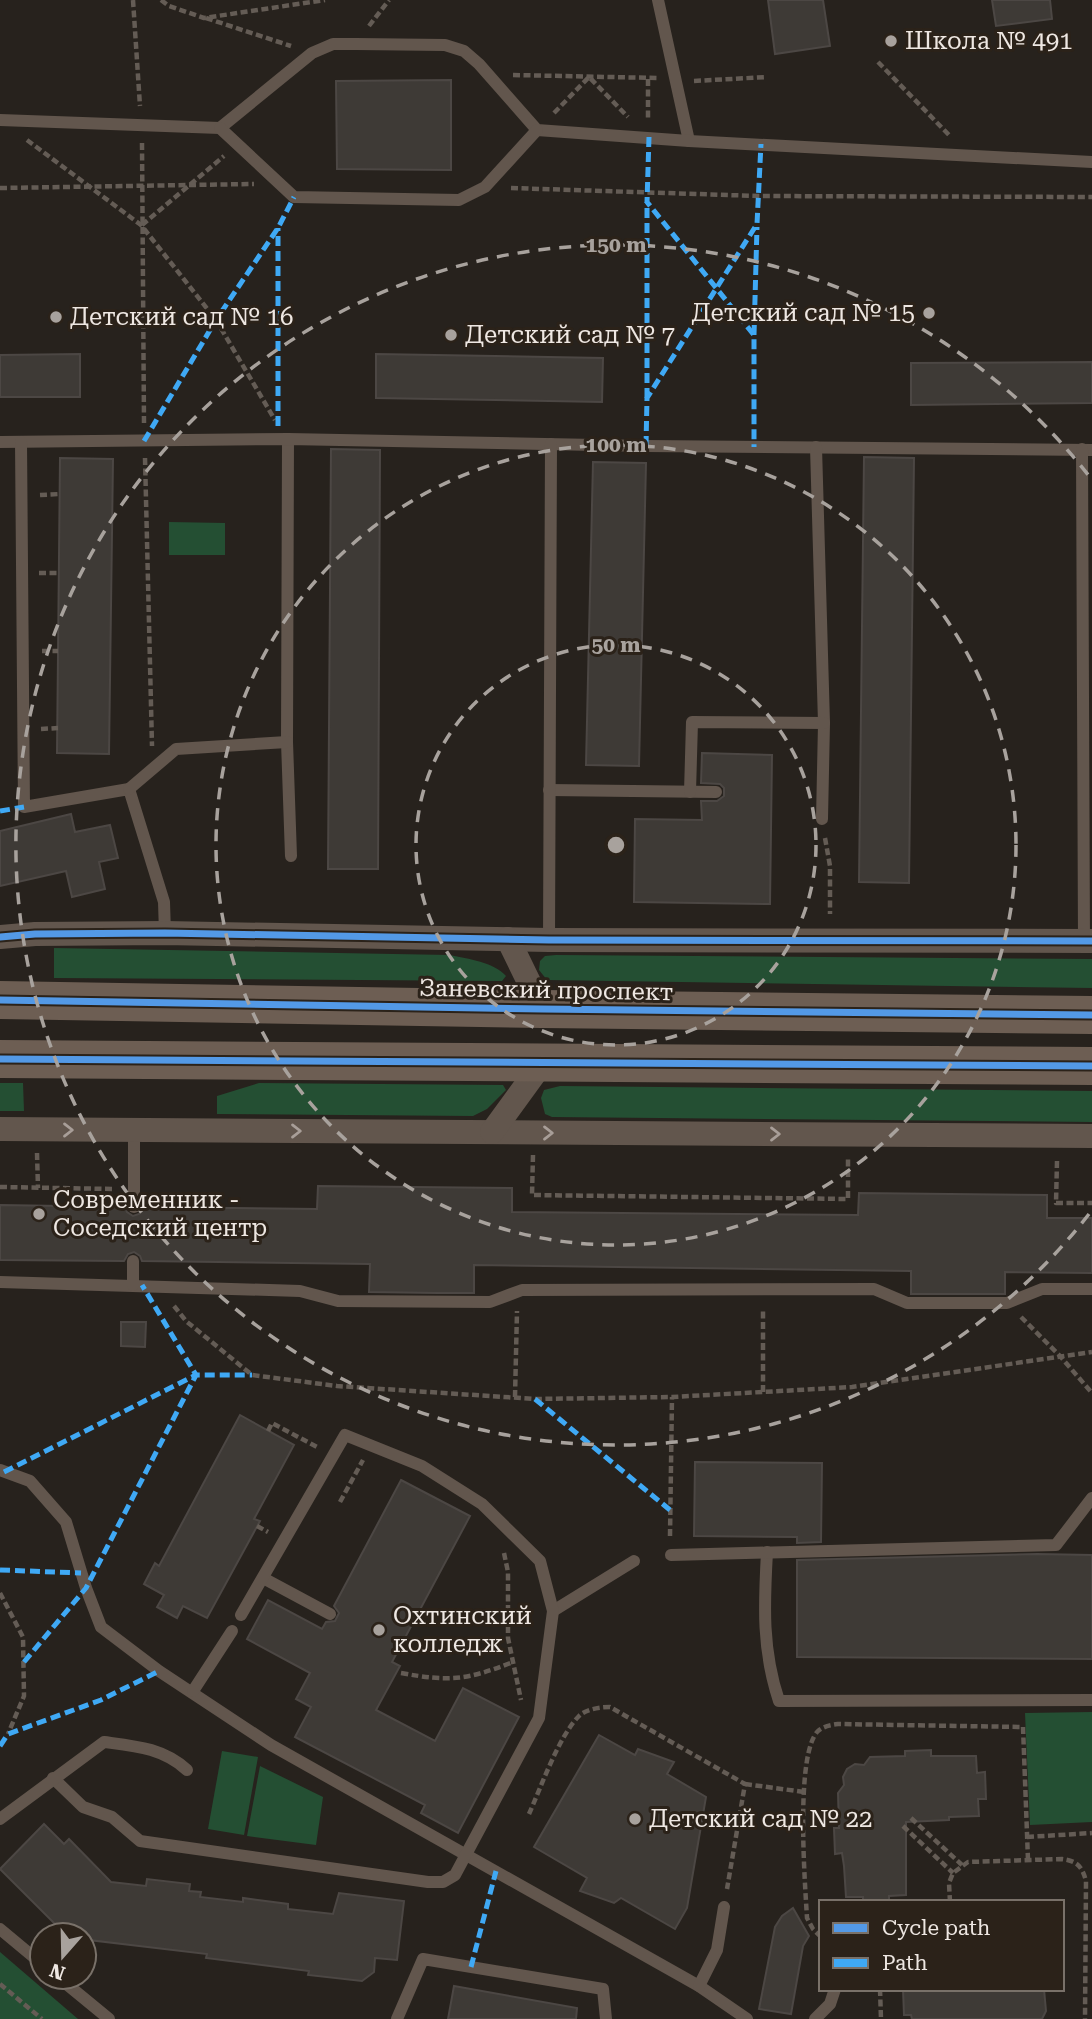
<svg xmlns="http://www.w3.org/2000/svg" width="1092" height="2019" font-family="'Roboto Serif',serif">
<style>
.green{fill:#244f33}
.building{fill:#3e3a36;stroke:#4c4744;stroke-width:2}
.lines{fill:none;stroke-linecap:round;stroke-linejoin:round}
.path{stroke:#645c55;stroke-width:4.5;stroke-dasharray:7 3.5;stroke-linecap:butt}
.lane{stroke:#62564d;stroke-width:12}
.street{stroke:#62564d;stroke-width:24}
.primary{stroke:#6d5e53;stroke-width:38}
.quiet{stroke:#3fa9f5;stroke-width:5;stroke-dasharray:10 5;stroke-linecap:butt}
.cycleway-casing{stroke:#2b2219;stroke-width:11}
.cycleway{stroke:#5399e6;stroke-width:7}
.oneway{stroke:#a89e98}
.ring{fill:none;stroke:#a8a29d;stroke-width:3.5;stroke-dasharray:12 9}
.poi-dot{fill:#a8a29d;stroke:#2b2219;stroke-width:2.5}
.labels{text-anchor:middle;stroke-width:6;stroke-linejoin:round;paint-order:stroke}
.poi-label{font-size:24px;fill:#eee7e2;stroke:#2b2219;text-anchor:start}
.street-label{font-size:24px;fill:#eee7e2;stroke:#2b2219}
.centre{fill:#a8a29d;stroke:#2b2219;stroke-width:3.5}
.ring-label{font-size:21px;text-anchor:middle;font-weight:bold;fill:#a8a29d;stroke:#2b2219;stroke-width:6;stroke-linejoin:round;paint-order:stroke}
</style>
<rect width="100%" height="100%" fill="#27221d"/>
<g class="green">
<path d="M169,522L225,523V555H169Z"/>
<path d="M54,948L450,955C468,959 494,962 506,976L502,981L54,978Z"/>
<path d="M556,955L1092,959V988L547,980L539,970L540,961L545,956Z"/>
<path d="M0,1083H23L24,1111H0Z"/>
<path d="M259,1083L503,1085L506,1090L487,1109L473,1116L217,1114V1096Z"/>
<path d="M560,1086L1092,1091V1122L552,1117L545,1114L541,1098L544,1090Z"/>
<path d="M1092,1712V1822L1030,1825L1025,1713Z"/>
<path d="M222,1751L258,1757L244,1835L208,1829Z"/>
<path d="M260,1766L323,1797L316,1845L247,1836Z"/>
<path d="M0,1952L78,2019H0Z"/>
</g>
<g class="building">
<path d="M768,0H823L830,46L775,54Z"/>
<path d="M992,0H1050L1052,19L996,26Z"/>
<path d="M451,80V170L337,169L336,81Z"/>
<path d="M80,354V397H0V355Z"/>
<path d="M376,354L603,358L602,402L376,398Z"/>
<path d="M1092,362V403L911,405V363Z"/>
<path d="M331,449L380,450L378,869H328Z"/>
<path d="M864,457L914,458L909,883L859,882Z"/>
<path d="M60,458L113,459L109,754L57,753Z"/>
<path d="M593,462L646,463L639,766L586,765Z"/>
<path d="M702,753L772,755L770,904L634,902L635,819L702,820L701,801H717L724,796V788L720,784L701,783Z"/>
<path d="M71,814L75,832L110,825L118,858L99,862L105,889L72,897L66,871L0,886V831Z"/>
<path d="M318,1186L512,1188V1212L858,1215L859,1193L1047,1195V1218H1092V1273L1005,1272V1294H911V1271L474,1265V1293H436L369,1292L370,1264L142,1261L140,1256L134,1252L128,1254L124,1261L0,1260V1205L125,1207L127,1212L133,1216L139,1214L143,1207L317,1209Z"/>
<path d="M121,1322H146L145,1347L121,1346Z"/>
<path d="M240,1415L294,1445L254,1519L260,1521L207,1618L183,1606L177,1618L157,1607L164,1595L144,1584L155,1563L159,1566Z"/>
<path d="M695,1462L822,1463L821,1542L797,1543V1537L694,1536Z"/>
<path d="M401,1480L470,1516L392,1662L400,1666L376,1710L435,1741L463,1688L519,1717L458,1833L421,1813L425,1805L295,1737L311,1707L296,1699L310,1673L247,1639L268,1600L322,1629L326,1622L335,1621L339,1613L334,1606Z"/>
<path d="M1037,1554L1092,1555V1659L797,1657V1560Z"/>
<path d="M599,1735L635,1755L638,1749L674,1762L667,1774L706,1797L687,1908L675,1929L621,1898L614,1903L580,1891L587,1878L534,1847Z"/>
<path d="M931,1750V1756H976L977,1773L985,1772L986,1799H978L979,1816L949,1817V1820L906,1822V1895L889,1896V1902H863V1897H846L844,1866L842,1853L835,1854L834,1828H839L838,1793L844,1785L843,1777L847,1769L855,1764L864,1765L870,1757L905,1756V1751Z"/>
<path d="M44,1824L64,1844L69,1839L111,1882L146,1886L147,1879L190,1884L189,1891L201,1892L200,1897L243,1902V1898L288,1904V1909L333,1914L339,1893L404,1901L397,1960L375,1958L374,1972L362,1981L308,1975L309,1971L206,1958L207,1954L89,1940V1935H66L0,1869Z"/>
<path d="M793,1908L809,1936L803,1946L791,2014L759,2009L775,1927L782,1916Z"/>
<path d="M454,1986L577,2008L576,2019H448Z"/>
<path d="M903,1989H1044L1046,2011L1042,2019H912L911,2015H904Z"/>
</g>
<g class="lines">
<g class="path">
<path d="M133,0L140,106"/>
<path d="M161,0L169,6L204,18L325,0"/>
<path d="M206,18L291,46"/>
<path d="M369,26L389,0"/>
<path d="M878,62L949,135"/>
<path d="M513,75L658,78"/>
<path d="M648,79V119"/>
<path d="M694,81L767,77"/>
<path d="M554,113L589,77L628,117"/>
<path d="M27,140L141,225L216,320L275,420"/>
<path d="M142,143L144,424"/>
<path d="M0,188L254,184"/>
<path d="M511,188L758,196L1092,197"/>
<path d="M142,225L224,156"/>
<path d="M145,458L152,746"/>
<path d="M40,495L60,494"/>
<path d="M39,573H59"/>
<path d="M42,651H58"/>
<path d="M41,729L58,728"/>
<path d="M825,838L830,866V914"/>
<path d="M37,1153L38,1188"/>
<path d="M533,1155L532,1195L848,1199V1157"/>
<path d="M1057,1161L1056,1203H1092"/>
<path d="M0,1187L115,1189"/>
<path d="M174,1306L186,1321L252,1375L337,1386L535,1399L672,1397L852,1387L1092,1352"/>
<path d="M1021,1317L1060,1356L1092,1393"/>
<path d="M763,1392V1309"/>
<path d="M515,1397L517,1311"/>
<path d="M268,1431L272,1423L317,1447"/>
<path d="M340,1502L363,1460"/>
<path d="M257,1526L268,1532"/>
<path d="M670,1536L672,1397"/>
<path d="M504,1553L508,1572V1638L521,1700"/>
<path d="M0,1593L23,1637L24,1696L8,1734"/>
<path d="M401,1673C450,1682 467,1680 513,1662"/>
<path d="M745,1784L804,1792"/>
<path d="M529,1814C541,1787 559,1736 579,1716C586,1709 601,1707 610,1707L745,1784L727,1889"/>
<path d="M911,1818L962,1865"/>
<path d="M903,1826L953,1873"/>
<path d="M1027,1837L1092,1833"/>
<path d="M950,1902L949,1883L953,1873L968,1862L1062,1859C1077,1861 1082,1866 1086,1881L1085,2019"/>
<path d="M821,1937L813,1929L807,1918C805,1883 795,1754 818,1731C824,1726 831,1725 838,1724L1023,1727L1028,1860"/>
<path d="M0,1984L42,2019"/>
<path d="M880,1989L881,2019"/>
</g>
<g class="lane">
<path d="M658,0L689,141"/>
<path d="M0,120L220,128L312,53L333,44H356L445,45L464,51L479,64L537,130L689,141L1092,162"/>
<path d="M220,128L294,197L459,200L485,187L537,130"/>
<path d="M288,439L287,742L291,856"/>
<path d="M0,442L288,439L646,446L1092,450"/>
<path d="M21,442L24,807L129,789L164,902L165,933"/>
<path d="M816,447L824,723L822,819"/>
<path d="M1082,449L1084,941"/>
<path d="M129,789L176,749L287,742"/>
<path d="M549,790L716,792"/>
<path d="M690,792L692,722L824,723"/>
<path d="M549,940L551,444"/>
<path d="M134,1207V1131"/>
<path d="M0,1282L300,1291L338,1301L490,1302L522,1290L874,1289L907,1303H1007L1042,1289H1092"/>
<path d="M133,1285V1261"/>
<path d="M0,1470L30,1481L66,1522L86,1588L101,1627L159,1671L271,1745L699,1986L747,2019"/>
<path d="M767,1552C764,1605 762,1650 779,1701L1092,1700"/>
<path d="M671,1555L1056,1545L1092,1498"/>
<path d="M263,1578L330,1614"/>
<path d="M553,1611L634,1561"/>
<path d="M193,1691L232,1631"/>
<path d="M53,1778L83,1807L112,1817L140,1841L428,1882H443L455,1875L539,1718L553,1611L540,1561L482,1504L422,1466L345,1435L241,1615"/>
<path d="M0,1819L104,1742C135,1746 163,1748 187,1770"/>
<path d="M0,1929L42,1964"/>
<path d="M58,1977L109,2019"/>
<path d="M699,1986L717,1950L724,1907"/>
<path d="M397,2019L423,1959L603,1989L606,2019"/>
<path d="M815,2019L830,2004L835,1989"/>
</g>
<g class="street">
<path d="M0,937L35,934L165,933L549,940L1092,941"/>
<path d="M508,939L542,1009"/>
<path d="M0,1129L1092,1136"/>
<path d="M492,1132L543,1062"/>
</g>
<g class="primary">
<path d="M0,1000L542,1009L1092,1015"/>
<path d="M0,1059L1092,1066"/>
</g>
<g class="quiet">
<path d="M649,137L647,202L754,335V447"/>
<path d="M754,335L757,227"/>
<path d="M647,398V202"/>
<path d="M278,426V228"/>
<path d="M144,441L216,320L278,228L294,197"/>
<path d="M646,446L647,398L757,224L761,144"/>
<path d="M0,811L24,807"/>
<path d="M535,1399L670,1510"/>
<path d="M4,1472L196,1375L142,1285"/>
<path d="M0,1570L81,1573"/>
<path d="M24,1662L86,1588L196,1375H252"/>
<path d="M0,1746L8,1734L101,1700L159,1671"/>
<path d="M471,1967L496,1871"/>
</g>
<defs>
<g id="cycleway">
<path d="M0,937L35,934L165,933L549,940L1092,941"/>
<path d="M0,1000L542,1009L1092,1015"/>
<path d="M0,1059L1092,1066"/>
</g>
</defs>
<use href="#cycleway" class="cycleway-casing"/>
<use href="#cycleway" class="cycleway"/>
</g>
<defs><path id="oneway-chevron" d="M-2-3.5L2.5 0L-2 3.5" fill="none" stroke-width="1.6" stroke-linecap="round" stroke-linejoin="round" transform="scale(1.75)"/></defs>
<g class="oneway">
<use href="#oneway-chevron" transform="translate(68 1130)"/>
<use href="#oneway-chevron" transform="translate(296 1131)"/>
<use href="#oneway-chevron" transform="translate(548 1133)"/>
<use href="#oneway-chevron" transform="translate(775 1134)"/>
</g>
<g class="ring">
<circle cx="616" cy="845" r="200"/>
<circle cx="616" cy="845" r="400"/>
<path d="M1089 1214A600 600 0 1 1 1089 476"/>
</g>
<g class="poi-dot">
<circle cx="891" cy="41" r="7"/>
<circle cx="929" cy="313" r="7"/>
<circle cx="56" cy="317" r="7"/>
<circle cx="451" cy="335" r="7"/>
<circle cx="39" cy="1214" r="7"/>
<circle cx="379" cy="1630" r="7"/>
<circle cx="635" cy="1819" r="7"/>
</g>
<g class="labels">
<g class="poi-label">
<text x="905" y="49">Школа № 491</text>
<text x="915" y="321" text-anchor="end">Детский сад № 15</text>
<text x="70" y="325">Детский сад № 16</text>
<text x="465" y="343">Детский сад № 7</text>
<text x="53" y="1208">Современник -<tspan x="53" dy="28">Соседский центр</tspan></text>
<text x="393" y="1624">Охтинский<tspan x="393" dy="28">колледж</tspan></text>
<text x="649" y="1827">Детский сад № 22</text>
</g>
<g class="street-label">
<text transform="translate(546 990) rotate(1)" y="8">Заневский проспект</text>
</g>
</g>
<circle cx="616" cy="845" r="10" class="centre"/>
<g class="ring-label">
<text x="616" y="252">150 m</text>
<text x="616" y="452">100 m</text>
<text x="616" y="652">50 m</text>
</g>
<rect x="819" y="1900" width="245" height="91" fill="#2b2219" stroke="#797169" stroke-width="2"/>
<rect x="833" y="1923" width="35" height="10" fill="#5399e6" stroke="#797169" stroke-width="2"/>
<text x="882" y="1935" font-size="21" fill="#eee7e2">Cycle path</text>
<rect x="833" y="1958" width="35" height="10" fill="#3fa9f5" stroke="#797169" stroke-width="2"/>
<text x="882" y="1970" font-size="21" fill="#eee7e2">Path</text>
<g transform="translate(63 1956) rotate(200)"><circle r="33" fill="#2b2219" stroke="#797169" stroke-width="2"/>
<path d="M0-5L12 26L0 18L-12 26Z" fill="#a8a29d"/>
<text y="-10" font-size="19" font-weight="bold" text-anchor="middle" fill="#eee7e2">N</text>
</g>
</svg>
